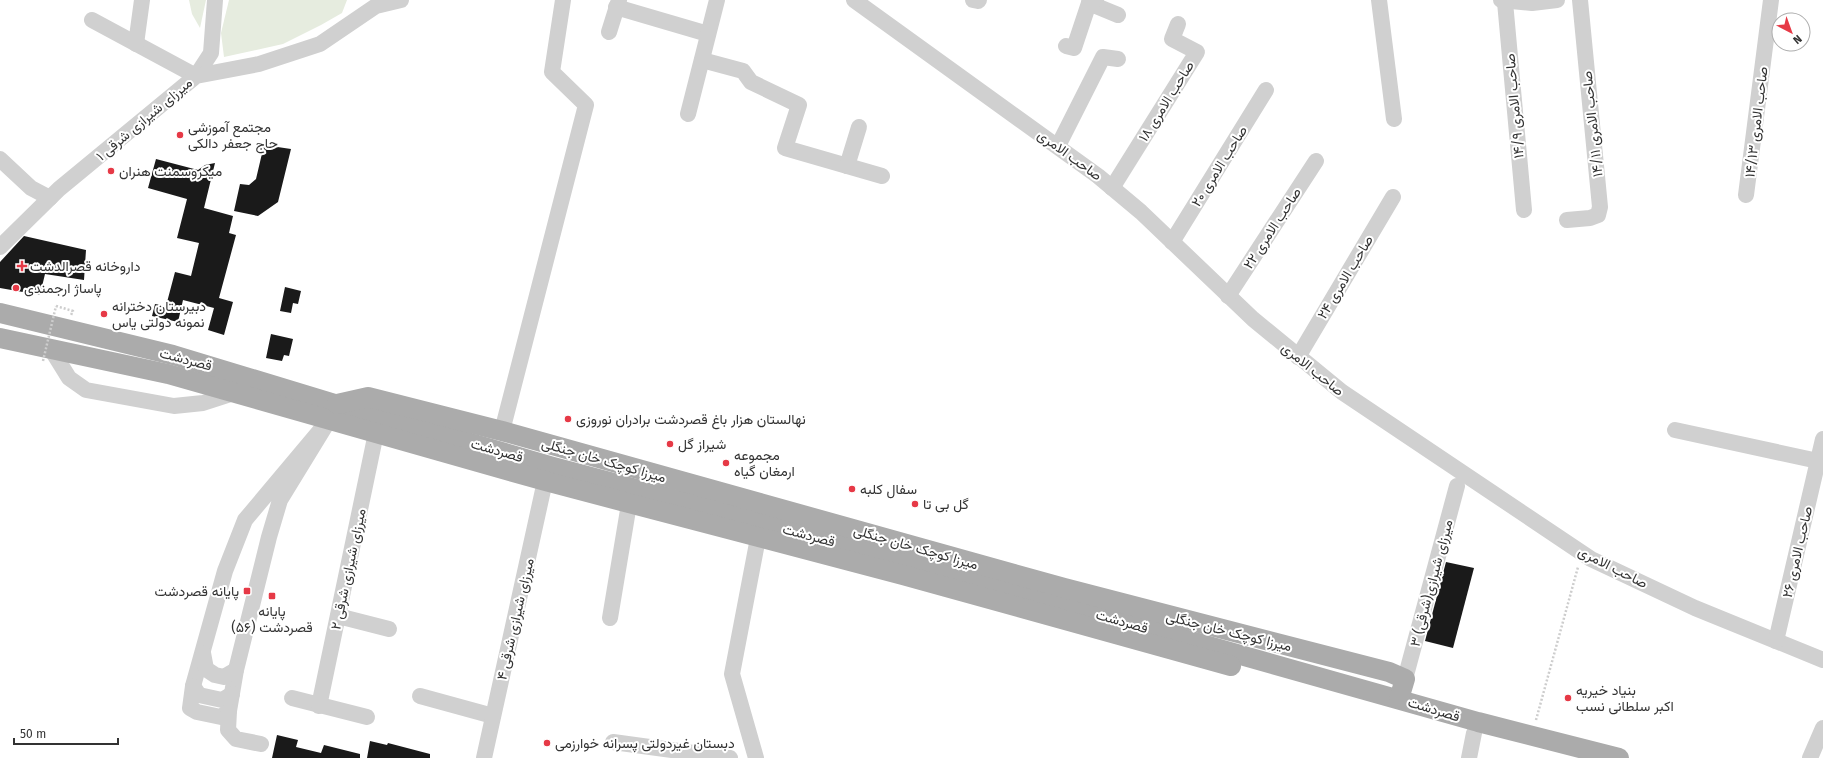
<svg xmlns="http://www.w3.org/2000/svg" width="1823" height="758" font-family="'Fira Sans',Vazirmatn,sans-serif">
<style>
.green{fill:#e6ecdf}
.building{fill:#1a1a1a}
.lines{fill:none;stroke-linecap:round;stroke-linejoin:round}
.path{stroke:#cdcdcd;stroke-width:2.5;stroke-dasharray:2 2;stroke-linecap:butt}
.minor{stroke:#d0d0d0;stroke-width:16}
.major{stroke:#ababab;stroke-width:20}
.path-bridge{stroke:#cdcdcd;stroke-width:2.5;stroke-dasharray:2 2;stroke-linecap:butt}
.poi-dot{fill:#e63946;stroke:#fff;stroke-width:1.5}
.labels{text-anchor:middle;stroke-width:4;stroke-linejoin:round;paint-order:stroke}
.street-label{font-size:14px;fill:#333;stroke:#fff}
.poi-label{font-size:14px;fill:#333;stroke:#fff;text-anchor:start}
</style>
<rect width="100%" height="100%" fill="#fff"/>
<g class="green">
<path d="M189,0H206L200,28L192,14Z"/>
<path d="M229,0H347L342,13L321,25L283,44L224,57L221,33Z"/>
</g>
<g class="building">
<path d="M264,145L291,149L278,202L258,216L234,211L240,184L249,185L256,179Z"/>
<path d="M156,159L198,170L205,165L215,163L204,208L233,216L229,233L236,235L219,298L233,302L224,335L208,330L214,308L183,300L178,322L152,316L155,304L166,306L175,272L191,276L199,243L177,238L187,199L148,188Z"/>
<path d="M24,236L86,250L84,280L45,274L40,295L0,288V262Z"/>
<path d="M285,287L301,291L298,304L293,303L291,313L280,311Z"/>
<path d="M271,334L293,339L289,356L284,355L282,361L266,358Z"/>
<path d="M1446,562L1474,568L1453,648L1425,641Z"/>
<path d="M277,735L298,740L296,747L321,753L324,745L360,754V758H272Z"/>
<path d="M370,741L387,745L388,743L430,754V758H367Z"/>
</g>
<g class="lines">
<g class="path">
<path d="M56,306L73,311L71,315"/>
<path d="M1536,720L1578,567"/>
</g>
<g class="minor">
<path d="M854,0L1098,176L1141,212L1253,319L1342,392L1591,559L1695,608L1823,660"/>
<path d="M973,0L978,1L979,0"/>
<path d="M1379,0L1394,119"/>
<path d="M1501,0L1532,3L1557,0"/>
<path d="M1505,2L1524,210"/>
<path d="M1089,3L1118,15"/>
<path d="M616,7L708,34"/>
<path d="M92,20L196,76L211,53L215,0"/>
<path d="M609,32L619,0"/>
<path d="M136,44L142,0"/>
<path d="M1066,46L1074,48L1089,3L1096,0"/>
<path d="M702,60L743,71L751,82L799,105L785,148L882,176"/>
<path d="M688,114L717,0"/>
<path d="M1058,146L1103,57L1118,59"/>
<path d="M0,159L31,188L50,198"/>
<path d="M847,166L859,127"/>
<path d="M1112,188L1197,52L1172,39L1178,24"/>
<path d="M1746,195L1771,0"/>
<path d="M1567,220L1590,218L1598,215L1600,207L1580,0"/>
<path d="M1172,242L1266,90"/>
<path d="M0,247L59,189L196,76L259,64L320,44L376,6L401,0"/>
<path d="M1228,296L1316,161"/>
<path d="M51,349L69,378L86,390L174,406L203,403L234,393"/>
<path d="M1298,357L1393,197"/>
<path d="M329,420L280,500L269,537L236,670L229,711L221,717L197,712L190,708L193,686L225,571L245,520Z"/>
<path d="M1675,430L1818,461"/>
<path d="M502,431L586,105L552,72L563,0"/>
<path d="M338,616L389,629"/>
<path d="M610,618L629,504"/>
<path d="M1776,641L1823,439"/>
<path d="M203,653L206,669L215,675L224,677L236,670"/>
<path d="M1405,679L1457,486"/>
<path d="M193,686L199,695L222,700L232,694"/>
<path d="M420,696L493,716"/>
<path d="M292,698L367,717"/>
<path d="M319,706L376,433"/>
<path d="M229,711L228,730L236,739L261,744"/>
<path d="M613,742L730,758"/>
<path d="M484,758L545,481"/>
<path d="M756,758L732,674L758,538"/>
<path d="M1469,758L1474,733"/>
<path d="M1810,758L1823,728"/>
</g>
<g class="major">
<path d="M0,313L173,355L335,404L550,466L907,561L1478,722L1619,758"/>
<path d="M0,338L168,374L545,481L903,575L1231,666"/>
<path d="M337,404L368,397L502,431L1064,588L1389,672L1405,679L1399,699"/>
</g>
<path class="path-bridge" d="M43,361L56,306"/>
</g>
<g class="poi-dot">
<circle cx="180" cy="135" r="4"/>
<circle cx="111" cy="171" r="4"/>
<path d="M20 260h4v4h4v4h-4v4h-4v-4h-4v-4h4z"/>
<circle cx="16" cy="288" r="4"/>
<circle cx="104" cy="314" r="4"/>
<circle cx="568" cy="419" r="4"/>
<circle cx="670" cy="444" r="4"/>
<circle cx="726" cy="463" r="4"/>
<circle cx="852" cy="489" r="4"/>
<circle cx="915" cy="504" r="4"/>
<rect x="243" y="587" width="8" height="8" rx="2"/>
<rect x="268" y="592" width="8" height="8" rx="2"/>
<circle cx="1568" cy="698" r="4"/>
<circle cx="547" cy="743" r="4"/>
</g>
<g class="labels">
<g class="street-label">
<text transform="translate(1166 101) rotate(-58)" y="5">۱۸ صاحب الامری</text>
<text transform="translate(1514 106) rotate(-95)" y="5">۱۴/۹ صاحب الامری</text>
<text transform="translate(144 119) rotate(-40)" y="5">۱ میرزای شیرازی شرقی</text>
<text transform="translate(1756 122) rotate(-83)" y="5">۱۴/۱۳ صاحب الامری</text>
<text transform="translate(1592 124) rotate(-96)" y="5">۱۴/۱۱ صاحب الامری</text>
<text transform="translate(1070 155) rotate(36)" y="5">صاحب الامری</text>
<text transform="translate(1219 166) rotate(-58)" y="5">۲۰ صاحب الامری</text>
<text transform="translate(1272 228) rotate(-57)" y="5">۲۲ صاحب الامری</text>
<text transform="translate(1345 277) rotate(-59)" y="5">۲۴ صاحب الامری</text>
<text transform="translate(186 359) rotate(15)" y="5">قصردشت</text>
<text transform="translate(1313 369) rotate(39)" y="5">صاحب الامری</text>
<text transform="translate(497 450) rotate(16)" y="5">قصردشت</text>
<text transform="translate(604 460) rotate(16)" y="5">میرزا کوچک خان جنگلی</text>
<text transform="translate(809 535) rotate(15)" y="5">قصردشت</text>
<text transform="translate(916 547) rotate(16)" y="5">میرزا کوچک خان جنگلی</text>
<text transform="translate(1797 552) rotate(-77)" y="5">۲۶ صاحب الامری</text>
<text transform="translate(1613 567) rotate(27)" y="5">صاحب الامری</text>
<text transform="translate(348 569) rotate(-78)" y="5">۲ میرزای شیرازی شرقی</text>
<text transform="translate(1431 583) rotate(-75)" y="5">۳ میرزای شیرازی(شرقی)</text>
<text transform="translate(515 619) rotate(-77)" y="5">۴ میرزای شیرازی شرقی</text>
<text transform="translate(1122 621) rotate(16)" y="5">قصردشت</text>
<text transform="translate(1229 631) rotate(14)" y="5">میرزا کوچک خان جنگلی</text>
<text transform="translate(1434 709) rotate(17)" y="5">قصردشت</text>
</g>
<g class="poi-label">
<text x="188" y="132">مجتمع آموزشی<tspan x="188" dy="16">حاج جعفر دالکی</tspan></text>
<text x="119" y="176">میکروسمنت هنران</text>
<text x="30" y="271">داروخانه قصرالدشت</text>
<text x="24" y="293">پاساژ ارجمندی</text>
<text x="112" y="311">دبیرستان دخترانه<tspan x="112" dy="16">نمونه دولتی یاس</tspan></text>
<text x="576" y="424">نهالستان هزار باغ قصردشت برادران نوروزی</text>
<text x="678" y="449">شیراز گل</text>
<text x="734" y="460">مجموعه<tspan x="734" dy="16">ارمغان گیاه</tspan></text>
<text x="860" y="494">سفال کلبه</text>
<text x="923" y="509">گل بی تا</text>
<text x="239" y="596" text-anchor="end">پایانه قصردشت</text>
<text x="272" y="616" text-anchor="middle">پایانه<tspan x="272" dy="16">قصردشت (۵۶)</tspan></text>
<text x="1576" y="695">بنیاد خیریه<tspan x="1576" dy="16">اکبر سلطانی نسب</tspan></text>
<text x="555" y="748">دبستان غیردولتی پسرانه خوارزمی</text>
</g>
</g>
<g transform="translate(1791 32) rotate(139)"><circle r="19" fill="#ffffff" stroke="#adadad"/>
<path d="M0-3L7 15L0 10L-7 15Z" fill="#e63946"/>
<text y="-6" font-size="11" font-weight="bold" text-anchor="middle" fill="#333333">N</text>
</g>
<path d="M14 738v6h104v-6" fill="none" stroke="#333333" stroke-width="2"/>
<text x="20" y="738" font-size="12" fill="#333333" stroke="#ffffff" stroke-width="3" paint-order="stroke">50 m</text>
</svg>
